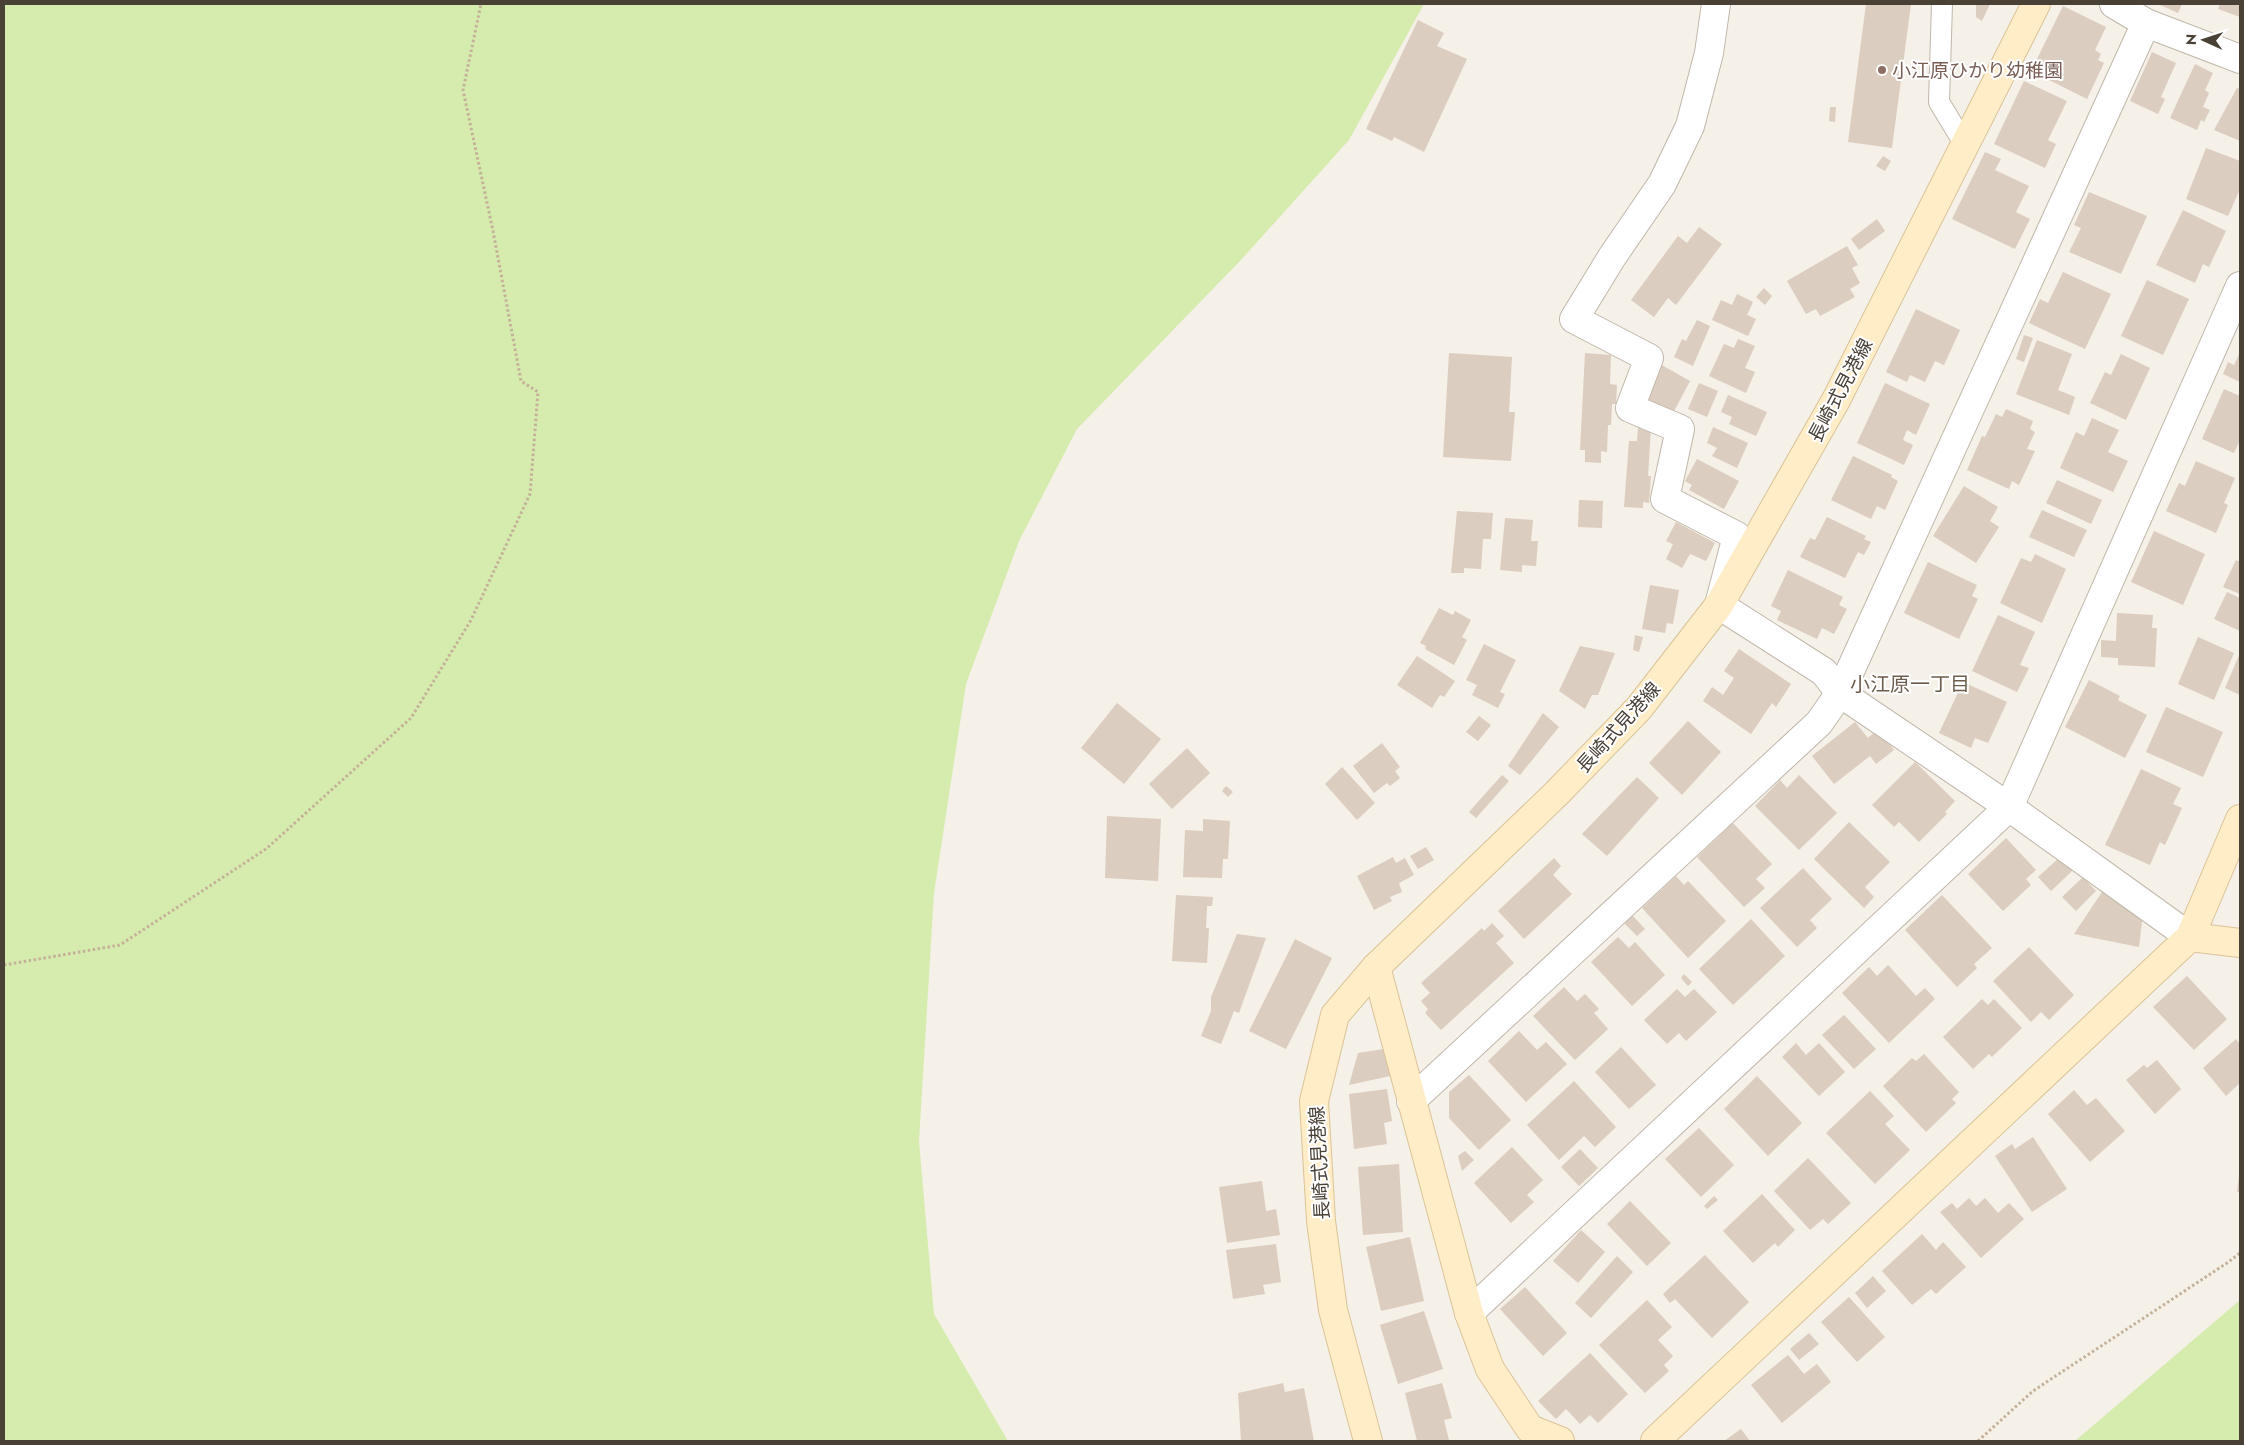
<svg xmlns="http://www.w3.org/2000/svg" width="2244" height="1445" font-family="Jost,'Noto Sans JP',sans-serif">
<style>
.green{fill:#d6ecae}
.building{fill:#dbcdbf}
.lines{fill:none;stroke-linecap:round;stroke-linejoin:round}
.lane-casing{stroke:#c1b7aa;stroke-width:22}
.street-casing{stroke:#c1b7aa;stroke-width:30}
.secondary-casing{stroke:#dbc397;stroke-width:30}
.path{stroke:#c4b19a;stroke-width:3;stroke-dasharray:2.5 2.5;stroke-linecap:butt}
.lane{stroke:#fff;stroke-width:20}
.street{stroke:#fff;stroke-width:28}
.secondary{stroke:#ffedc8;stroke-width:28}
.education-dot{fill:#8d6e63;stroke:#fff;stroke-width:2}
.labels{text-anchor:middle;stroke-width:4;stroke-linejoin:round;paint-order:stroke}
.education-label{font-size:19px;fill:#785e54;stroke:#fff;text-anchor:start}
.street-label{font-size:19px;fill:#494036;stroke:#fff}
.neighbourhood-label{font-size:20px;fill:#6d5d4c;stroke:#fff}
</style>
<rect width="100%" height="100%" fill="#f5f0e8"/>
<g class="green">
<path d="M4,4H1424L1349,140L1240,261L1077,429L1019,541L966,684L934,893L919,1141L934,1314L1008,1441H4Z"/>
<path d="M2240,1300V1441H2075Z"/>
</g>
<g class="building">
<path d="M1866,4H1911L1892,148L1848,142Z"/>
<path d="M1976,4H1990L1982,21L1976,17Z"/>
<path d="M2158,4H2182L2178,13Z"/>
<path d="M2220,4H2240V17L2218,9Z"/>
<path d="M2063,6L2106,27L2095,50L2101,54L2098,60L2104,63L2087,99L2027,69L2032,59L2036,61Z"/>
<path d="M1418,20L1444,33L1437,46L1467,59L1424,152L1394,137L1392,141L1366,129Z"/>
<path d="M2152,52L2176,63L2161,97L2165,99L2158,114L2130,101Z"/>
<path d="M2195,64L2213,73L2205,90L2209,93L2203,107L2210,110L2204,122L2201,120L2197,130L2170,118Z"/>
<path d="M2024,81L2067,101L2048,140L2056,144L2045,168L1994,144Z"/>
<path d="M2237,88L2240,89V141L2214,130Z"/>
<path d="M1830,107H1836L1835,122L1829,121Z"/>
<path d="M2206,148L2240,161V189L2228,216L2186,199Z"/>
<path d="M1985,152L2001,159L1995,170L2029,186L2016,212L2030,219L2015,249L1952,219Z"/>
<path d="M1883,156L1891,161L1885,171L1876,166Z"/>
<path d="M2089,192L2147,216L2121,274L2069,252L2081,228L2074,225Z"/>
<path d="M2183,210L2226,231L2209,267L2203,264L2195,283L2156,265Z"/>
<path d="M1877,219L1885,231L1859,250L1851,239Z"/>
<path d="M1699,227L1722,244L1676,305L1668,298L1654,317L1631,300L1678,236L1687,243Z"/>
<path d="M1847,246L1858,265L1852,268L1860,283L1850,289L1855,297L1820,316L1816,309L1806,314L1787,281Z"/>
<path d="M2063,272L2111,294L2085,349L2029,323L2040,299L2048,303Z"/>
<path d="M2147,280L2189,299L2163,355L2121,336Z"/>
<path d="M1764,288L1772,296L1765,305L1756,297Z"/>
<path d="M1737,294L1753,302L1747,315L1756,319L1748,336L1712,320L1721,300L1732,305Z"/>
<path d="M1916,309L1960,330L1944,365L1935,361L1925,382L1910,375L1907,382L1886,372Z"/>
<path d="M1697,320L1710,326L1693,366L1674,357L1682,339L1686,341Z"/>
<path d="M2024,335L2033,338L2024,362L2016,359Z"/>
<path d="M1738,339L1755,346L1745,368L1755,372L1746,393L1709,376L1724,344L1734,348Z"/>
<path d="M2037,340L2072,354L2058,390L2075,397L2069,415L2016,394Z"/>
<path d="M2240,352V382L2223,374L2228,362L2234,365Z"/>
<path d="M1449,353L1512,357L1509,412H1515L1511,461L1443,457Z"/>
<path d="M1585,353L1611,355L1610,384L1617,385L1616,404H1612L1611,425H1608L1607,452L1601,451V463L1585,462V450H1580Z"/>
<path d="M2121,354L2150,368L2126,420L2090,403L2105,372L2111,375Z"/>
<path d="M1660,364L1690,381L1671,417L1641,400Z"/>
<path d="M1699,383L1718,391L1707,417L1688,409Z"/>
<path d="M1885,383L1930,404L1916,435L1907,430L1903,440L1913,445L1904,465L1857,443Z"/>
<path d="M2224,389L2240,396V440L2234,453L2202,439Z"/>
<path d="M1728,395L1767,412L1756,436L1729,424L1732,417L1721,412Z"/>
<path d="M2006,409L2033,421L2030,429L2035,432L2027,449L2035,451L2019,485L2012,481L2009,489L1967,470L1982,436L1985,437L1996,414L2002,417Z"/>
<path d="M2092,418L2119,430L2108,452L2128,461L2113,492L2060,468L2076,432L2084,436Z"/>
<path d="M1638,427L1651,428L1648,476H1651L1649,503L1643,502V508L1624,507L1629,441H1637Z"/>
<path d="M1713,427L1748,443L1737,468L1712,456L1717,448L1707,443Z"/>
<path d="M1853,456L1892,475L1891,477L1898,481L1885,510L1877,506L1871,519L1831,500Z"/>
<path d="M1697,459L1739,481L1724,509L1689,490L1692,485L1685,481Z"/>
<path d="M2196,461L2235,478L2224,503L2228,505L2216,533L2166,511L2179,483L2185,486Z"/>
<path d="M2057,480L2102,500L2091,524L2046,503Z"/>
<path d="M1964,486L1998,507L1990,521L1999,527L1976,563L1933,536Z"/>
<path d="M1579,500L1603,501L1602,528L1578,527Z"/>
<path d="M2042,510L2087,530L2074,557L2029,537Z"/>
<path d="M1457,511L1493,513L1491,539H1483L1481,569L1464,568V573H1451Z"/>
<path d="M1827,517L1866,536L1864,539L1871,542L1864,555L1858,552L1845,578L1800,557L1810,538L1815,540Z"/>
<path d="M1505,518L1533,520L1531,541H1538L1536,566L1522,565V572L1500,570Z"/>
<path d="M1676,522L1715,543L1706,561L1690,554L1682,568L1666,559L1673,544L1666,541Z"/>
<path d="M2154,531L2205,554L2183,605L2131,582Z"/>
<path d="M2035,554L2066,569L2042,623L2000,603L2021,558L2031,562Z"/>
<path d="M2236,560L2240,562V594L2223,587Z"/>
<path d="M1928,562L1977,585L1972,596L1978,599L1959,639L1904,613Z"/>
<path d="M1788,570L1843,597L1839,605L1847,609L1834,634L1822,628L1817,639L1777,620L1781,611L1771,606Z"/>
<path d="M1650,585L1679,590L1673,624L1667,623L1665,633L1642,629Z"/>
<path d="M2227,592L2240,598V631L2214,619Z"/>
<path d="M1439,608L1453,615L1455,611L1471,620L1462,637L1467,640L1454,665L1425,649L1426,646L1420,643Z"/>
<path d="M2117,613L2153,615L2152,628H2157L2155,667L2118,665V658L2101,657V640L2116,641Z"/>
<path d="M1998,615L2035,632L2020,665L2029,668L2017,692L1972,671Z"/>
<path d="M1635,635L1643,637L1639,652L1633,650Z"/>
<path d="M2198,637L2234,653L2214,700L2178,684Z"/>
<path d="M1484,644L1516,660L1500,692L1505,694L1498,708L1472,695L1477,685L1466,680Z"/>
<path d="M1580,646L1615,653L1598,695H1592L1585,709L1559,691Z"/>
<path d="M1739,649L1791,684L1776,707L1772,703L1751,734L1703,701L1712,687L1723,695L1734,678L1724,671Z"/>
<path d="M2240,653V695L2225,688Z"/>
<path d="M1417,656L1455,681L1444,697L1440,695L1432,708L1397,685Z"/>
<path d="M2089,680L2120,696L2118,700L2147,715L2125,758L2065,727Z"/>
<path d="M1963,682L2007,702L1988,743L1975,738L1971,748L1939,733Z"/>
<path d="M1117,703L1161,739L1124,784L1081,748Z"/>
<path d="M2166,707L2223,732L2203,777L2146,752Z"/>
<path d="M1543,713L1559,727L1520,775L1508,766Z"/>
<path d="M1479,716L1491,725L1478,741L1466,732Z"/>
<path d="M1688,721L1721,752L1682,795L1649,763Z"/>
<path d="M1855,722L1868,738L1878,729L1894,750L1876,764L1870,756L1834,784L1812,756Z"/>
<path d="M1382,743L1400,767L1395,771L1400,778L1390,786L1387,783L1374,793L1353,766Z"/>
<path d="M1187,748L1210,773L1172,809L1149,784Z"/>
<path d="M1915,762L1955,801L1945,812L1947,814L1919,842L1899,822L1894,827L1872,805Z"/>
<path d="M1342,767L1375,803L1357,820L1325,784Z"/>
<path d="M2141,769L2181,788L2173,804L2182,808L2165,845L2160,842L2150,865L2105,845Z"/>
<path d="M1502,775L1509,781L1476,818L1469,812Z"/>
<path d="M1799,775L1837,813L1799,850L1755,806L1780,780L1787,788Z"/>
<path d="M1637,777L1659,798L1607,856L1582,834Z"/>
<path d="M1226,786L1233,792L1228,797L1222,791Z"/>
<path d="M1107,816L1161,819L1158,881L1105,878Z"/>
<path d="M1203,819L1230,821L1228,859H1223L1222,878L1183,877L1185,830L1203,831Z"/>
<path d="M1849,822L1890,862L1865,887L1874,897L1864,908L1814,859Z"/>
<path d="M1733,823L1772,864L1756,879L1765,888L1744,907L1697,857Z"/>
<path d="M2006,838L2036,870L2026,879L2031,885L2003,911L1968,874Z"/>
<path d="M1426,847L1434,860L1418,869L1410,856Z"/>
<path d="M1393,857L1396,863L1405,858L1414,875L1399,883L1402,892L1390,897L1392,901L1374,910L1357,876Z"/>
<path d="M2060,857L2073,870L2051,891L2038,877Z"/>
<path d="M1554,858L1561,866L1553,875L1572,894L1524,939L1498,911Z"/>
<path d="M1803,868L1832,899L1810,920L1817,928L1797,947L1760,908Z"/>
<path d="M1676,876L1684,885L1688,881L1726,921L1688,958L1642,908Z"/>
<path d="M2083,877L2096,891L2076,911L2062,897Z"/>
<path d="M2104,889L2143,913L2139,947L2074,934Z"/>
<path d="M1176,895L1213,897L1212,906H1207L1206,928H1209L1207,963L1172,961Z"/>
<path d="M1942,895L1992,948L1974,964L1977,968L1957,987L1905,930Z"/>
<path d="M1632,915L1645,929L1637,936L1623,922Z"/>
<path d="M1751,919L1785,956L1733,1005L1699,969Z"/>
<path d="M1492,923L1504,936L1496,943L1514,963L1441,1030L1425,1013L1428,1009L1421,1001L1430,993L1421,983L1482,928L1484,931Z"/>
<path d="M1237,934L1266,938L1239,1013L1234,1011L1221,1044L1201,1036L1211,1011V997Z"/>
<path d="M1618,937L1629,948L1635,942L1665,975L1632,1006L1591,962Z"/>
<path d="M1295,939L1332,958L1286,1049L1249,1031Z"/>
<path d="M2029,947L2074,995L2049,1020L2041,1012L2031,1022L1993,981Z"/>
<path d="M1888,965L1916,996L1925,988L1935,999L1889,1043L1842,993L1869,967L1877,976Z"/>
<path d="M1684,974L1692,982L1688,986L1681,978Z"/>
<path d="M2187,976L2227,1019L2194,1050L2153,1007Z"/>
<path d="M1564,987L1577,1001L1585,994L1599,1009L1594,1013L1608,1029L1575,1060L1533,1016Z"/>
<path d="M1677,989L1685,997L1694,989L1717,1012L1686,1041L1679,1033L1667,1044L1644,1020Z"/>
<path d="M1982,999L1988,1005L1994,999L2022,1028L1992,1057L1989,1054L1973,1069L1943,1037Z"/>
<path d="M1844,1015L1876,1049L1854,1069L1822,1035Z"/>
<path d="M1519,1031L1537,1050L1546,1042L1567,1064L1526,1102L1488,1061Z"/>
<path d="M2236,1039L2240,1044V1083L2226,1096L2203,1068Z"/>
<path d="M1796,1043L1806,1055L1819,1043L1845,1072L1819,1096L1782,1057Z"/>
<path d="M1621,1047L1656,1085L1629,1109L1595,1072Z"/>
<path d="M1384,1049L1390,1076L1349,1085L1358,1053Z"/>
<path d="M1924,1054L1959,1092L1952,1099L1956,1103L1926,1132L1883,1086L1912,1058L1916,1061Z"/>
<path d="M2157,1060L2181,1089L2155,1114L2126,1080L2144,1065L2147,1068Z"/>
<path d="M1469,1075L1511,1120L1479,1150L1449,1118V1092Z"/>
<path d="M1757,1076L1802,1123L1768,1156L1724,1109Z"/>
<path d="M1574,1081L1616,1127L1595,1147L1584,1136L1559,1160L1527,1125Z"/>
<path d="M1387,1089L1392,1121L1384,1123L1387,1144L1354,1149L1349,1094Z"/>
<path d="M2074,1090L2087,1105L2096,1098L2125,1131L2090,1162L2048,1114Z"/>
<path d="M1870,1091L1894,1116L1885,1124L1910,1150L1875,1184L1826,1133Z"/>
<path d="M1699,1128L1734,1165L1701,1197L1665,1159Z"/>
<path d="M2033,1137L2067,1189L2032,1212L1995,1156L2012,1144L2015,1149Z"/>
<path d="M1512,1147L1543,1180L1527,1195L1534,1202L1511,1223L1474,1183Z"/>
<path d="M1580,1149L1598,1168L1579,1186L1561,1167Z"/>
<path d="M1465,1151L1474,1160L1462,1171L1458,1156Z"/>
<path d="M1808,1158L1851,1203L1828,1224L1823,1219L1810,1230L1774,1191Z"/>
<path d="M1399,1164L1403,1232L1363,1235L1358,1167Z"/>
<path d="M2239,1175L2240,1176V1192H2237Z"/>
<path d="M1262,1181L1266,1211L1276,1209L1280,1235L1227,1243L1219,1187Z"/>
<path d="M1762,1194L1795,1230L1778,1247L1775,1243L1753,1263L1723,1231Z"/>
<path d="M1714,1196L1718,1200L1707,1209L1704,1206Z"/>
<path d="M1969,1198L1976,1206L1985,1198L1998,1213L2009,1203L2024,1219L1981,1258L1940,1212L1952,1203L1957,1209Z"/>
<path d="M1630,1201L1671,1243L1647,1266L1607,1224Z"/>
<path d="M1581,1230L1605,1252L1578,1283L1553,1261Z"/>
<path d="M1922,1234L1936,1250L1943,1242L1966,1267L1936,1294L1931,1289L1912,1305L1882,1271Z"/>
<path d="M1410,1237L1424,1301L1381,1311L1366,1247Z"/>
<path d="M1276,1244L1281,1282L1263,1285L1265,1294L1233,1299L1226,1250Z"/>
<path d="M1705,1255L1749,1302L1712,1338L1675,1299L1670,1303L1663,1294Z"/>
<path d="M1617,1256L1633,1272L1591,1318L1575,1303Z"/>
<path d="M1873,1276L1886,1291L1867,1308L1855,1293Z"/>
<path d="M1525,1287L1567,1333L1543,1356L1500,1309Z"/>
<path d="M1849,1297L1885,1337L1857,1362L1821,1322Z"/>
<path d="M1647,1300L1672,1327L1658,1340L1673,1356L1664,1365L1669,1371L1645,1393L1599,1345Z"/>
<path d="M1424,1311L1443,1369L1398,1384L1380,1325Z"/>
<path d="M1809,1333L1819,1344L1799,1360L1790,1349Z"/>
<path d="M1590,1353L1628,1394L1598,1423L1590,1415L1580,1424L1566,1409L1556,1419L1538,1401Z"/>
<path d="M1788,1355L1804,1374L1817,1364L1831,1382L1782,1423L1751,1385Z"/>
<path d="M1283,1383L1285,1392L1304,1388L1314,1441H1241L1238,1393Z"/>
<path d="M1442,1383L1452,1418L1444,1420L1449,1440L1417,1441L1405,1393Z"/>
<path d="M1741,1429L1750,1441H1724Z"/>
</g>
<g class="lines">
<defs>
<path id="lane" d="M1942,4L1939,102L1965,145"/>
<g id="street">
<path d="M1716,4L1709,53L1690,126L1662,184L1612,257L1574,319L1649,358L1630,408L1680,429L1665,499L1737,536L1719,605L1824,672L1840,693L2009,807L2190,937"/>
<path d="M2114,4L2146,23L2240,59"/>
<path d="M1411,1101L1819,723L1840,693L2146,23"/>
<path d="M1469,1313L2009,807L2240,286"/>
</g>
<g id="secondary">
<path d="M2190,937L2240,943"/>
<path d="M1376,967L1469,1313L1490,1369L1530,1429L1560,1441"/>
<path d="M1368,1441L1333,1310L1321,1221L1314,1101L1335,1015L1376,967L1556,794L1639,708L1719,605L1836,400L2036,4"/>
<path d="M1655,1441L2190,937L2240,819"/>
</g>
</defs>
<use href="#lane" class="lane-casing"/>
<use href="#street" class="street-casing"/>
<use href="#secondary" class="secondary-casing"/>
<g class="path">
<path d="M4,965L120,945L266,849L411,718L471,620L530,494L538,392L521,381L493,231L463,90L481,4"/>
<path d="M1978,1441L2033,1391L2227,1263L2240,1253"/>
</g>
<use href="#lane" class="lane"/>
<use href="#street" class="street"/>
<use href="#secondary" class="secondary"/>
</g>
<circle class="education-dot" cx="1882" cy="70" r="5"/>
<g class="labels">
<g class="education-label">
<text x="1892" y="77">小江原ひかり幼稚園</text>
</g>
<g class="street-label">
<text transform="translate(1840 390) rotate(-62)" y="7">長崎式見港線</text>
<text transform="translate(1618 727) rotate(-48)" y="7">長崎式見港線</text>
<text transform="translate(1319 1163) rotate(-93)" y="7">長崎式見港線</text>
</g>
<g class="neighbourhood-label">
<text x="1910" y="691">小江原一丁目</text>
</g>
</g>
<rect width="2244" height="1445" fill="none" stroke="#494036" stroke-width="10"/>
<g transform="translate(2204 40) rotate(273)" stroke="#ffffff" stroke-width="4" paint-order="stroke">
<path d="M0-4L9 19L0 12L-9 19Z" fill="#494036"/>
<text y="-8" font-size="14" font-weight="bold" text-anchor="middle" fill="#494036">N</text>
</g>
</svg>
